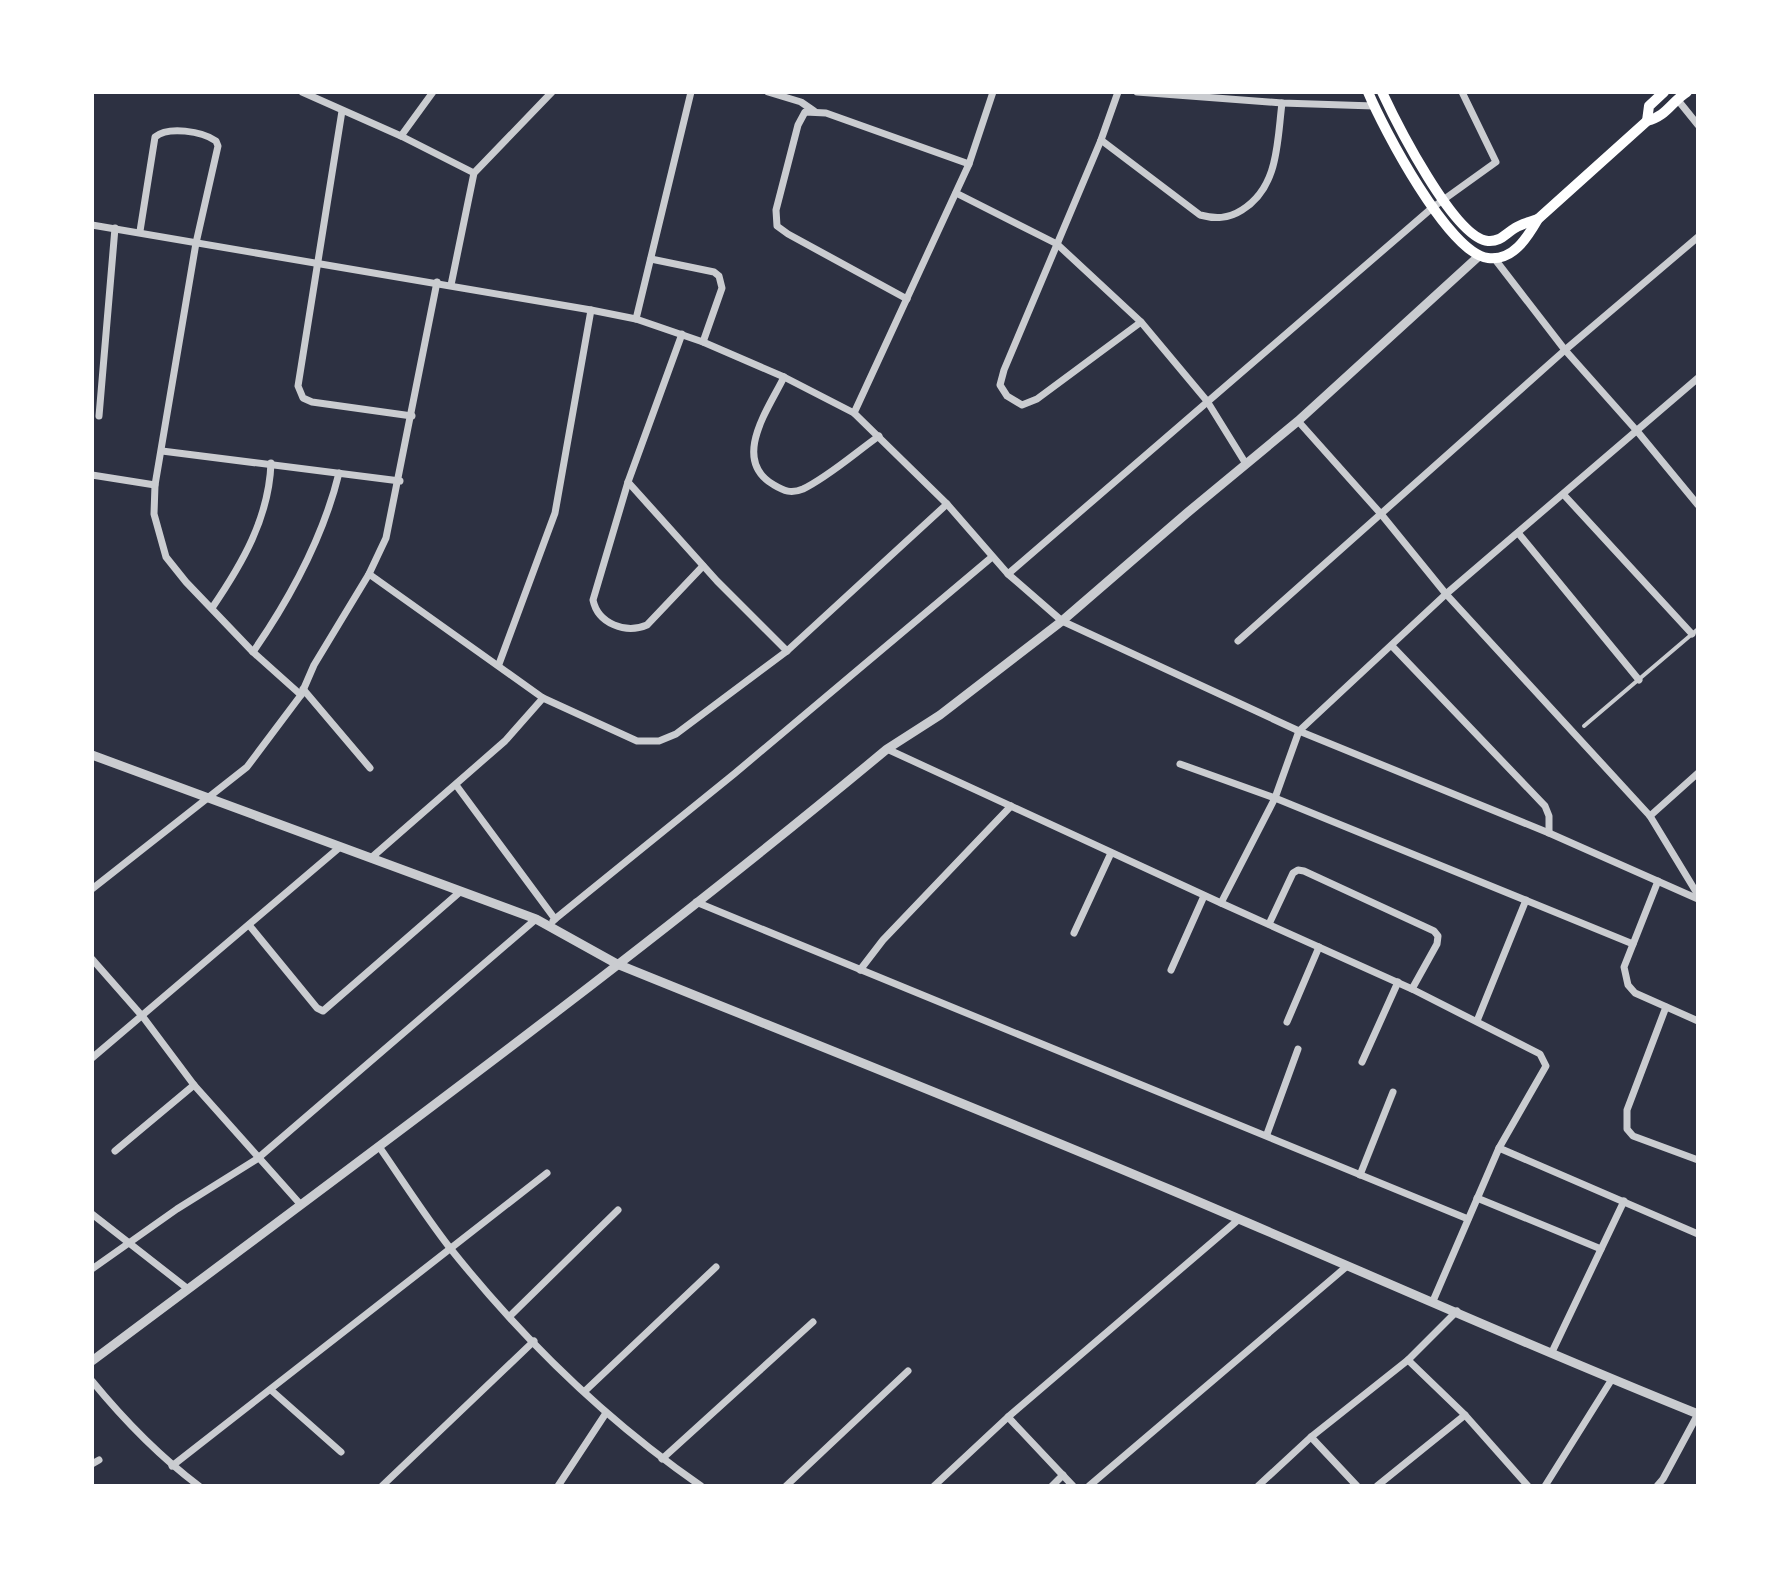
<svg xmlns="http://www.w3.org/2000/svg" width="1790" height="1578" font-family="'Archivo Narrow',sans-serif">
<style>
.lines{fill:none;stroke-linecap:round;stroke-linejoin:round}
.service{stroke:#caccd0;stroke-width:4}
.minor{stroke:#caccd0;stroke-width:7}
.tertiary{stroke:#caccd0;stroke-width:9}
.secondary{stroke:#fff;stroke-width:10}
</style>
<rect width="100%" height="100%" fill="#2d3142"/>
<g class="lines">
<path class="service" d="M1584,726L1698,629"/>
<g class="minor">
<path d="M302,92L401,136L474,173"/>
<path d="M768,92L801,102L814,111"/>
<path d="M1118,92L1101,140L1004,370L1000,385L1007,396L1022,405L1037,399L1141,322"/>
<path d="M1137,92L1282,103L1374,106"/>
<path d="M1677,99L1698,125"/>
<path d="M342,111L298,386L303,398L312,402L412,416"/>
<path d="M401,136L433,92"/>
<path d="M1101,140L1200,215C1215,219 1228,219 1242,210C1279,187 1277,142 1282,103"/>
<path d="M956,193L1057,244L1141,322L1207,401L1246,464"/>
<path d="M92,225L591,310L636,319L703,342L784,377L854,413L947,504L1008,574L1062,621L1299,731L1549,833L1698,899"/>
<path d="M140,231L155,137C168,126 202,131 216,141L218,146L196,243L155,485L154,514L166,557L186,582L253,652L301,695"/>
<path d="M1494,258L1565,350L1637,431L1698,505"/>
<path d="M651,259L714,272L719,276L722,288L703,342"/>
<path d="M451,285L474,173L552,92"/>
<path d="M907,299L788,234L777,226L776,210L798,125L805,112L826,113L969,164"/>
<path d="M636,319L691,92"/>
<path d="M682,334L628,482L593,600C598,624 626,634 647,625L703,566"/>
<path d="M784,377C769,408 730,460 774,485C784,491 791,494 803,489C828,477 855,453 879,436"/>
<path d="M854,413L969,164L993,92"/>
<path d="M99,416L115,228"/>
<path d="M1298,421L1381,514L1446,594L1650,816L1698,895"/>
<path d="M162,451L400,481"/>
<path d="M92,475L155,485"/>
<path d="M628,482L717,581L787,651"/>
<path d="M1564,495L1692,634"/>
<path d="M1519,534L1639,680"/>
<path d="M369,574L543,698L637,741H659L676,734L787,651L947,504"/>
<path d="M1008,574L1432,208L1496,162L1462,92"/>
<path d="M212,608C242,564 269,518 271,463"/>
<path d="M1238,641L1565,350L1698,237"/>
<path d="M1392,646L1545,806L1549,816V833"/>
<path d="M253,652C291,597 323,538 339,473"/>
<path d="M499,664L555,513L591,310"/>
<path d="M303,689L370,768"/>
<path d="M887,749L1221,903L1412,989L1540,1054L1546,1066L1499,1148L1433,1301"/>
<path d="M1180,764L1275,798L1633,944"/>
<path d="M456,785L555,919L553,921"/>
<path d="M1650,816L1698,773"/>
<path d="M371,858L505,741L543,698"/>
<path d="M1658,881L1624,967L1628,985L1635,993L1698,1021"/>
<path d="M92,889L247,767L301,695L314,665L369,574L386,538L437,282"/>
<path d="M696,902L1468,1219"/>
<path d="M1221,903L1275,798L1299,731L1446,594L1698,378"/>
<path d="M555,919L734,774L992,557"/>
<path d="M1269,924L1293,873L1298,870L1304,871L1434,931L1438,936L1437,944L1412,989"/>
<path d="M249,925L317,1008L323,1011L461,891"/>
<path d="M1074,933L1111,853"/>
<path d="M92,959L143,1017L194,1085L301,1205"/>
<path d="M860,970L883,940L1011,806"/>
<path d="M1171,970L1204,896"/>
<path d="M1666,1007L1627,1110V1129L1633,1136L1698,1160"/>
<path d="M1477,1021L1526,900"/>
<path d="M1287,1022L1319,947"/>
<path d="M92,1058L340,847"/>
<path d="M1362,1062L1398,982"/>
<path d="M1267,1134L1298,1049"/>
<path d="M380,1148C403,1181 425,1216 450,1248C521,1337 607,1421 701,1486"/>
<path d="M1499,1148L1698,1234"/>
<path d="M115,1151L194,1085"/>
<path d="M1360,1175L1393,1092"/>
<path d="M1477,1198L1601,1249"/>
<path d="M92,1214L188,1289"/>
<path d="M92,1269L177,1209L257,1159L536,919"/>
<path d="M510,1316L618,1210"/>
<path d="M1552,1352L1624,1201"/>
<path d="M1408,1360L1465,1415L1528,1486"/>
<path d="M92,1381C124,1420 159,1456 199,1486"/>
<path d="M271,1390L341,1452"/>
<path d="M585,1391L716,1267"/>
<path d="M1008,1417L1073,1486"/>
<path d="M1311,1437L1357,1486"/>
<path d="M662,1459L813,1322"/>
<path d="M92,1464L99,1460"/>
<path d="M172,1466L547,1173"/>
<path d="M382,1486L534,1341"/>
<path d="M558,1486L606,1413"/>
<path d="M786,1486L908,1371"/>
<path d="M934,1486L1008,1417L1238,1220"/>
<path d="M1052,1486L1063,1475"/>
<path d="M1089,1486L1346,1267"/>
<path d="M1258,1486L1311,1437L1408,1360L1457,1311"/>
<path d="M1377,1486L1465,1415"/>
<path d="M1545,1486L1612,1379"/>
<path d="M1657,1486L1663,1479L1698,1414"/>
</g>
<g class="tertiary">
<path d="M92,755L536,919L617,964C802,1039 987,1112 1171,1190C1346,1264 1521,1343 1698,1414"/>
<path d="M92,1361C360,1160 630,963 887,749L940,715L1062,621L1187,513L1298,421L1479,256"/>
</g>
<g class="secondary">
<path d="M1368,92C1383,128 1449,254 1488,258C1513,261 1527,238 1538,219L1647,121C1667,116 1671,102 1687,92"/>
<path d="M1382,92C1396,122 1454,238 1488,241C1500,242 1505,234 1515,228C1521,224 1530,222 1538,219"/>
<path d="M1647,121L1649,106L1664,92"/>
</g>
</g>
<rect width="1790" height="1578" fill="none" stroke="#ffffff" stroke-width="188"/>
</svg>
